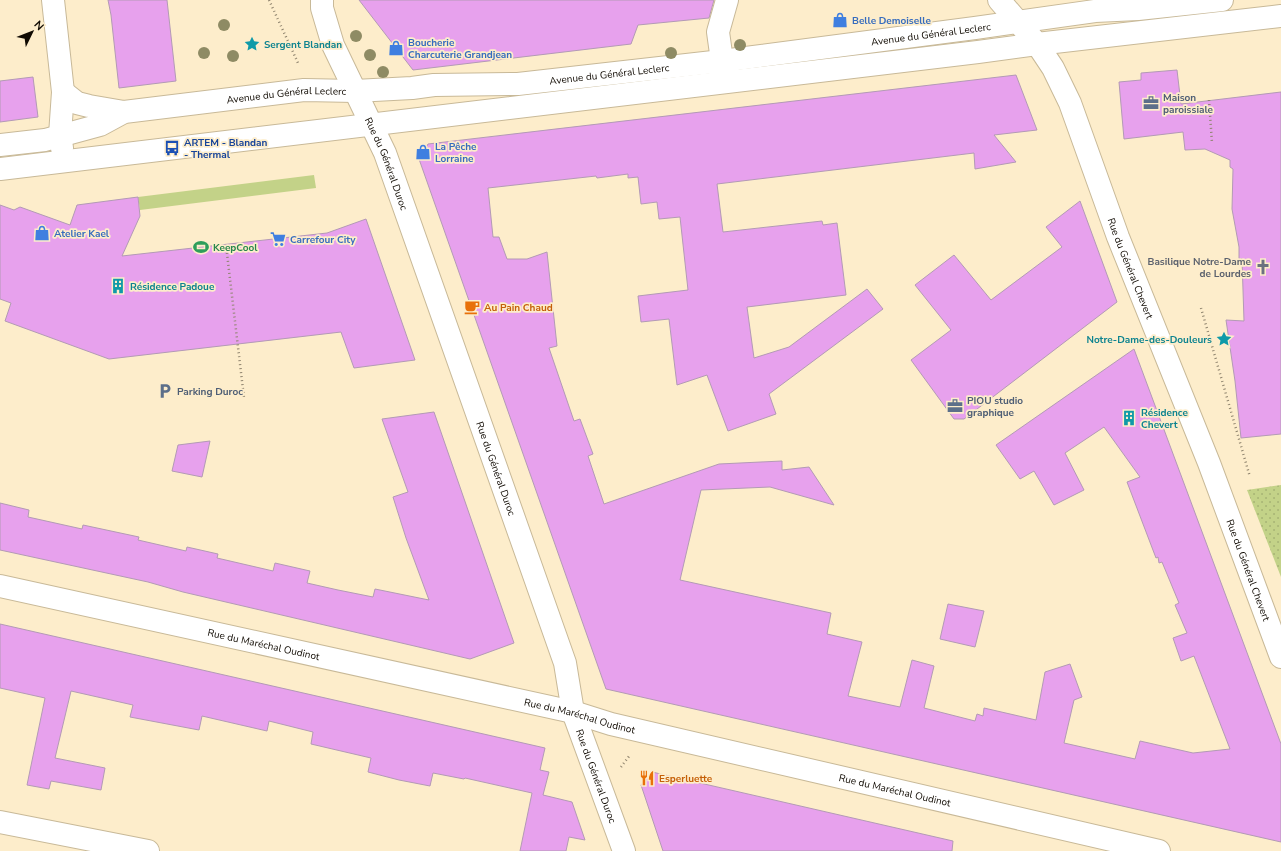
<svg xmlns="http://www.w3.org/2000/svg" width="1281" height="851" font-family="'Nunito Sans',sans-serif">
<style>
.grass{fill:#c3d288}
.park{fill:url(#park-dots)}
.building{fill:#e7a1ed;stroke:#b39ab5}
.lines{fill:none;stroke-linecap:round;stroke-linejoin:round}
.minor-casing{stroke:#c8b998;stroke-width:24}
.path{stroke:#90856f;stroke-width:2.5;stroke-dasharray:1 3;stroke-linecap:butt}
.minor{stroke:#fff;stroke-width:22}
.tree{fill:#8e8b64}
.labels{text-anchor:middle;stroke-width:3.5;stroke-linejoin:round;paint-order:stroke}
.shop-label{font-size:10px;font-weight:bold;fill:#366cbe;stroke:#fdedcb;text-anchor:start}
.street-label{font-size:10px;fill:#100a02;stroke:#fdedcb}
.culture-label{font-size:10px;font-weight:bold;fill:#0d838f;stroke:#fdedcb;text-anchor:start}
.service-label{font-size:10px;font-weight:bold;fill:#4e5e75;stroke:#fdedcb;text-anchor:start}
.transit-label{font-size:10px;font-weight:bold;fill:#164399;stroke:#fdedcb;text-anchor:start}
.leisure-label{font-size:10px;font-weight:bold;fill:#27864d;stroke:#fdedcb;text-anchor:start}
.worship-label{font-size:10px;font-weight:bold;fill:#5b616d;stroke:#fdedcb;text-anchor:end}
.food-label{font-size:10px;font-weight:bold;fill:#c56008;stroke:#fdedcb;text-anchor:start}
</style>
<defs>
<pattern id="park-dots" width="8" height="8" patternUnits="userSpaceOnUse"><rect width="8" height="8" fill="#c3d288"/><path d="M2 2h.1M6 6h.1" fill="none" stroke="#a6b374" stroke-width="1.8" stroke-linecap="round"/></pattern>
</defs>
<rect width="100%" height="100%" fill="#fdedcb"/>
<path class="grass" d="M314,175L316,188L140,210L138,197Z"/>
<path class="park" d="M1281,485V577L1247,490Z"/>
<g class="building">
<path d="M108,0H167L176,81L119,88L111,15Z"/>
<path d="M359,0H714L709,18L638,25L631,44L413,70Z"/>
<path d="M1177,70L1181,104L1281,92V434L1241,438L1235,381L1226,320L1244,321L1242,259H1239V247L1232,209L1233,169L1230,167V160L1205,149L1185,150L1183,132L1124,139L1119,82L1141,80V73Z"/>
<path d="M1016,75L1037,130L994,135L1016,162L975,169L974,153L717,184L723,232L822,221L823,225L837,223L846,295L747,307L754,358L789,347L867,289L883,309L769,394L776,414L728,431L707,375L677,385L669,319L641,322L638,296L688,290L680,217L659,219L657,202L641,204L638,177L628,178V174L597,178L596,176L488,188L493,237H499L507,259H527L547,252L557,346L549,348L574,421L580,419L593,454L588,456L604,504L719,464L782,461V470L809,467L834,505L770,487L701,490L680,580L831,613L827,634L862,642L848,696L900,707L912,660L934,666L924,708L975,721L977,714L983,716L984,708L1036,720L1045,672L1070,664L1082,697L1074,700L1064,743L1135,759L1140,741L1193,753L1230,749L1194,656L1181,661L1173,638L1187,633L1175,605L1179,603L1162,562L1159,563L1158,557L1156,558L1127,482L1140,477L1104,427L1065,453L1084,490L1054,505L1034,471L1020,479L996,445L1134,349L1281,744V842L606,689L419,159L428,144Z"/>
<path d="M33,77L38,117L0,122V81Z"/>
<path d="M138,197L140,216L122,256L327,233L366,219L415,360L354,368L341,332L109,359L5,321L11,303L0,299V205L14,210L20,207L70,225L77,205Z"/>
<path d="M1080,201L1117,302L964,419H954L911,360L951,330L915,285L954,255L991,300L1062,247L1046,227Z"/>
<path d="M434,412L514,643L470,659L183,592L148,582L0,550V503L29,510L28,517L82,529L83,525L139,537L138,540L186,551L187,547L218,554L217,558L273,571L275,563L310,571L307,583L338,590L373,597L375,589L429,600L406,538L393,497L408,492L382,419Z"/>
<path d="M210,441L202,477L172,471L178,445Z"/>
<path d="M948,604L984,611L975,647L940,639Z"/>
<path d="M0,624L545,748L540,770L549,772L543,795L572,802L585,840L569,837L566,851H520L532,793L465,778L464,779L433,773L430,786L399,780L368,772L371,758L311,744L313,732L269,721L267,731L202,716L199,730L130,717L133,705L71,691L55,758L105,768L101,790L51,781L49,789L27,785L45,698L0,688Z"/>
<path d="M652,772L953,841L952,851H663L641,785Z"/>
</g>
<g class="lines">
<defs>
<g id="minor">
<path d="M53,0L63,92L60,135L62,148"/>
<path id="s1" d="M322,0V8L333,45L385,153L565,663L573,712L624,851"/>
<path id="s2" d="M999,0L1037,44L1053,68L1070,103L1118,237L1209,463L1281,657"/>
<path d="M724,75L718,32L727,0"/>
<path d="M63,92L77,103L89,106L124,112"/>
<path id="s3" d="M0,145L45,140L100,125L124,112L304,90L355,91L412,88L434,85L518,84L722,61L975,28L1095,11L1138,9L1222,0"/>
<path d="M0,169L978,52L1037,44L1281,16"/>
<path id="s4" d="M0,586L573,712L611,724L1159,851"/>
<path d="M0,822L148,851"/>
</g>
</defs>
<use href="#minor" class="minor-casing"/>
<g class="path">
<path d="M269,0L298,63"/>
<path d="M1209,100L1212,143"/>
<path d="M226,245L244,398"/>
<path d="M1201,308L1250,477"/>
<path d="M621,767L630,755"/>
</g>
<use href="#minor" class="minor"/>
</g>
<g class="tree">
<circle cx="224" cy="25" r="6"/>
<circle cx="356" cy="36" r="6"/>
<circle cx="740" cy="45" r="6"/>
<circle cx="204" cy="53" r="6"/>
<circle cx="671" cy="53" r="6"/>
<circle cx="370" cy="55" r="6"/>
<circle cx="233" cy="56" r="6"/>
<circle cx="383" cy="72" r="6"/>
</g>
<defs>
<symbol id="shop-bare" viewBox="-9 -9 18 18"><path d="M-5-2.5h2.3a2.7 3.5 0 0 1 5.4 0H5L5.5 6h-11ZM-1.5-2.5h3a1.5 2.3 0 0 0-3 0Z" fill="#3f7fe0" stroke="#fdedcb" stroke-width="2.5" paint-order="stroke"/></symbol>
<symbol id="sight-bare" viewBox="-9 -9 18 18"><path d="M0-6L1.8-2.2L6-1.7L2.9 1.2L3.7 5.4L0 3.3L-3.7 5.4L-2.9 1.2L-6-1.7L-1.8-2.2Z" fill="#0f9aa8" stroke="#fdedcb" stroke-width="2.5" paint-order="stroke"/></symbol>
<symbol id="office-bare" viewBox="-9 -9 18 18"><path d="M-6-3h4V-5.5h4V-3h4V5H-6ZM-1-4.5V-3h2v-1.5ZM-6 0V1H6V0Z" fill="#5c6f8a" stroke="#fdedcb" stroke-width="2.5" paint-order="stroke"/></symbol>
<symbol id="bus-bare" viewBox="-9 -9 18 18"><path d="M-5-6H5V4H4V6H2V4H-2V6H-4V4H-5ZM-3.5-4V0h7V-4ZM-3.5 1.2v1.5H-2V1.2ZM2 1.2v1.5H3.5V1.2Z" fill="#1a4fb4" stroke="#fdedcb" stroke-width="2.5" paint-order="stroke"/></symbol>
<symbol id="supermarket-bare" viewBox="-9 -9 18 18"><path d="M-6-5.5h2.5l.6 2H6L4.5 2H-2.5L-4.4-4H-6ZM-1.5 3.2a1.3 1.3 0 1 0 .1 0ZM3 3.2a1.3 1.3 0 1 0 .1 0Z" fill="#3f7fe0" stroke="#fdedcb" stroke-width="2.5" paint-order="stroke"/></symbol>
<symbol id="stadium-bare" viewBox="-9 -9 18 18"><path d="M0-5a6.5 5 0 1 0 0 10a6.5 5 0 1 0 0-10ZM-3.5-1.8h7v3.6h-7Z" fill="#2e9e5b" stroke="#fdedcb" stroke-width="2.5" paint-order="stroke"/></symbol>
<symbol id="church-bare" viewBox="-9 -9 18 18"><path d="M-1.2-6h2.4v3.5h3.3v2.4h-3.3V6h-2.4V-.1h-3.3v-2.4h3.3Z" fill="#6b7280" stroke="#fdedcb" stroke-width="2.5" paint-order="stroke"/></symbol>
<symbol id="building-bare" viewBox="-9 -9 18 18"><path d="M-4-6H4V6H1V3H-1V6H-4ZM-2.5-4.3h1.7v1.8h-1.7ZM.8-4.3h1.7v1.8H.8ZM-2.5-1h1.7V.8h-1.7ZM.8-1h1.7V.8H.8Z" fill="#0f9aa8" stroke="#fdedcb" stroke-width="2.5" paint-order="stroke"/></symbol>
<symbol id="cafe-bare" viewBox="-9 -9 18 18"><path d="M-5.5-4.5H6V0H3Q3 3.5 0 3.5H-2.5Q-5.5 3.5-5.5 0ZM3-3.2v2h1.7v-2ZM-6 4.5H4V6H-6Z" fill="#e8710a" stroke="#fdedcb" stroke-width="2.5" paint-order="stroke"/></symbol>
<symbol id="parking-bare" viewBox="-9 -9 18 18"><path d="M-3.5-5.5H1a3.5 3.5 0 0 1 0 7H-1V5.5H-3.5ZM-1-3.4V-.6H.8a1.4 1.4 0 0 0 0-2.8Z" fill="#5c6f8a" stroke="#fdedcb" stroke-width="2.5" paint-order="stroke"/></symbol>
<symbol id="restaurant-bare" viewBox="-9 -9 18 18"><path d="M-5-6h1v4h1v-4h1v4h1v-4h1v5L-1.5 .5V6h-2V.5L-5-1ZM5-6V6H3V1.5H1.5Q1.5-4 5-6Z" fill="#e8710a" stroke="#fdedcb" stroke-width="2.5" paint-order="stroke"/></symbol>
</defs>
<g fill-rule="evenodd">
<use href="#shop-bare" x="829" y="9" width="22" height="22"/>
<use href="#sight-bare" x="241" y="33" width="22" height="22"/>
<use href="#shop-bare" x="385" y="37" width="22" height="22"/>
<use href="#office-bare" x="1140" y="92" width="22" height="22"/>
<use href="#bus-bare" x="161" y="137" width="22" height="22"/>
<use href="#shop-bare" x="412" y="141" width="22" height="22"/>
<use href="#shop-bare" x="31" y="222" width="22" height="22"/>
<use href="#supermarket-bare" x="267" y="228" width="22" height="22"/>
<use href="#stadium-bare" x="190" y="236" width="22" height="22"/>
<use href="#church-bare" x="1252" y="256" width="22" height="22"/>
<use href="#building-bare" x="107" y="275" width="22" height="22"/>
<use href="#cafe-bare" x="461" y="296" width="22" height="22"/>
<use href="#sight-bare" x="1213" y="328" width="22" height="22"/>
<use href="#parking-bare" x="154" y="380" width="22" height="22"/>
<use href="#office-bare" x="944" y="395" width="22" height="22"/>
<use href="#building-bare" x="1118" y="407" width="22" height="22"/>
<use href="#restaurant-bare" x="636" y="767" width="22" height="22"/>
</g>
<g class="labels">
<g class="shop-label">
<text x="852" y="24">Belle Demoiselle</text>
<text x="408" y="46">Boucherie<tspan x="408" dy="12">Charcuterie Grandjean</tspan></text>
<text x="435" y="150">La Pêche<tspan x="435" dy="12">Lorraine</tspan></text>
<text x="54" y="237">Atelier Kael</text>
<text x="290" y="243">Carrefour City</text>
</g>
<g class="street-label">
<text dy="4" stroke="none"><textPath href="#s3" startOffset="941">Avenue du Général Leclerc</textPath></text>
<text dy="4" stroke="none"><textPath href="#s3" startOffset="617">Avenue du Général Leclerc</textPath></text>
<text dy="4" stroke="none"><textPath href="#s3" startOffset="293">Avenue du Général Leclerc</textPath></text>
<text dy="4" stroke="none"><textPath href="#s1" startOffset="177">Rue du Général Duroc</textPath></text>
<text dy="4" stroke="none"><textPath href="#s2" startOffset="302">Rue du Général Chevert</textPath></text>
<text dy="4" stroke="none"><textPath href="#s1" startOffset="501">Rue du Général Duroc</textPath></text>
<text dy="4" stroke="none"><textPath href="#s2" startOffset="626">Rue du Général Chevert</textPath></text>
<text dy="4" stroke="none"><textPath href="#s4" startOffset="270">Rue du Maréchal Oudinot</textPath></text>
<text dy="4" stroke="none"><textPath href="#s4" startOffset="594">Rue du Maréchal Oudinot</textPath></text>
<text dy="4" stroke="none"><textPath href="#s1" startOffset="825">Rue du Général Duroc</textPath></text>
<text dy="4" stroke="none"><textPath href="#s4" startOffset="918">Rue du Maréchal Oudinot</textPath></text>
</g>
<g class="culture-label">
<text x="264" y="48">Sergent Blandan</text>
<text x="130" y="290">Résidence Padoue</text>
<text x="1212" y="343" text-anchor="end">Notre-Dame-des-Douleurs</text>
<text x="1141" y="416">Résidence<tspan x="1141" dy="12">Chevert</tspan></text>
</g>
<g class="service-label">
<text x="1163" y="101">Maison<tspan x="1163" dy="12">paroissiale</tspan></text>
<text x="177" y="395">Parking Duroc</text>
<text x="967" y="404">PIOU studio<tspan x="967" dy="12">graphique</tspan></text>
</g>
<g class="transit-label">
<text x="184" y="146">ARTEM - Blandan<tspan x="184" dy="12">- Thermal</tspan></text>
</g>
<g class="leisure-label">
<text x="213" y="251">KeepCool</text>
</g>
<g class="worship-label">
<text x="1251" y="265">Basilique Notre-Dame<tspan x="1251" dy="12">de Lourdes</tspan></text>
</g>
<g class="food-label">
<text x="484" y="311">Au Pain Chaud</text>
<text x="659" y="782">Esperluette</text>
</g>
</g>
<g transform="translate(32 32) rotate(47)" stroke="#fdedcb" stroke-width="3" paint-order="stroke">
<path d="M0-3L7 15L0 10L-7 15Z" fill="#100a02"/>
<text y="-6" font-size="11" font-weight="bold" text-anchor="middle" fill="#100a02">N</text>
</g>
</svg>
